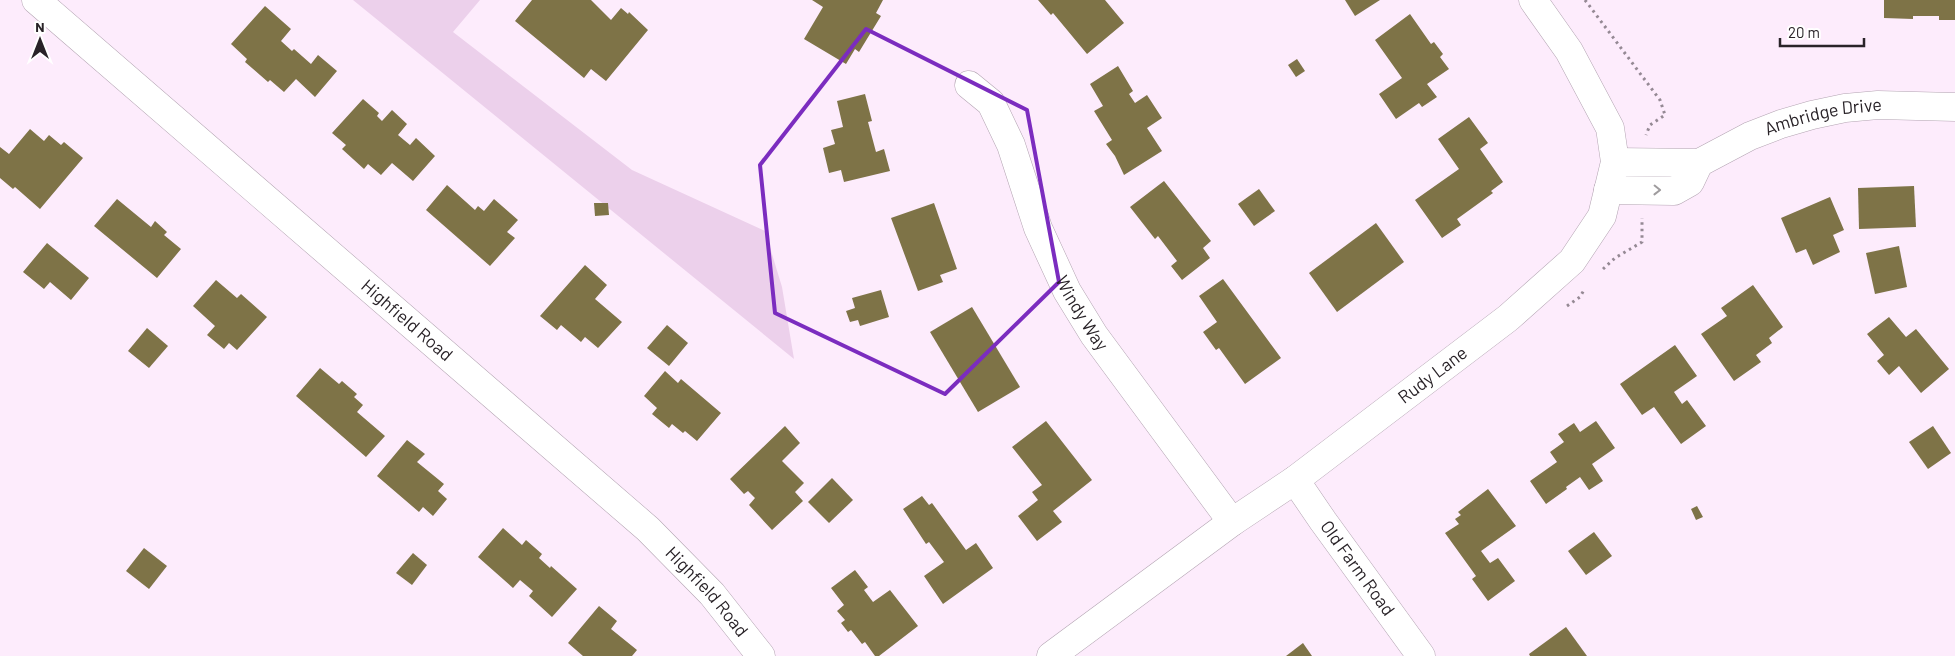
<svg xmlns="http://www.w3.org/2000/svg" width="1955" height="656" font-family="Barlow,sans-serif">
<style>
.green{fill:#ecd0eb}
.building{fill:#7e7347}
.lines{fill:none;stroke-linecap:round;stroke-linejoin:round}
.street-casing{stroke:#b3a4b2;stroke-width:29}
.path{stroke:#958994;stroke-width:3;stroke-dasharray:2.5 4;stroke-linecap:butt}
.street{stroke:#fff;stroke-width:28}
.oneway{stroke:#9f9c9e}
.marked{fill:none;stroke:#7b2cbf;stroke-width:4;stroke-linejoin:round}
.labels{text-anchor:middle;stroke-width:5;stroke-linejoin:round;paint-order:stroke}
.street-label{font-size:18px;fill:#292328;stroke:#fff}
</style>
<rect width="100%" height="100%" fill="#fdecfc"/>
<path class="green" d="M353,0H480L453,32L632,170L765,231L782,287L794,359Z"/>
<g class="building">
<path d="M532,0H591L611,20L621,8L628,14L629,12L648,30L606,81L591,69L584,78L515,21Z"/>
<path d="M812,0H883L876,13L881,16L859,52L855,49L846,64L804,39L823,7Z"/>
<path d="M1038,0H1105L1124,23L1087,54L1053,13L1051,15Z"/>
<path d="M1345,0H1380L1355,16Z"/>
<path d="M1884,0H1955V20H1939V16H1913V19L1884,18Z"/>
<path d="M265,6L291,29L281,41L292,51L294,49L311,64L318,55L337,71L315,97L296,79L284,92L270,80L268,82L245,62L247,59L231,44Z"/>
<path d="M1410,14L1431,44L1434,42L1443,54L1440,57L1449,69L1427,84L1437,97L1422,107L1419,103L1396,119L1379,94L1402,78L1375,40Z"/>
<path d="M1297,59L1305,71L1296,77L1288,65Z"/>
<path d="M1118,66L1133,91L1129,94L1135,103L1147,95L1162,118L1147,128L1162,151L1124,175L1115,156L1106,144L1112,140L1094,111L1103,106L1090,84Z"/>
<path d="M865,94L872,121L868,122L876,152L884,149L890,171L844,182L841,170L829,173L823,148L835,144L831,130L843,127L837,101Z"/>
<path d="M363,99L379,113L377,116L382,121L392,110L407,124L398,135L410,145L416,138L435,156L413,181L392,163L381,175L368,164L364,169L342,149L346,145L332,133Z"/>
<path d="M1469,117L1488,143L1480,149L1503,182L1491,191L1493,193L1457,219L1461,225L1442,238L1415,200L1459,169L1438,139Z"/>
<path d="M30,129L44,141L49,135L61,145L64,142L83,158L40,209L15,187L13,189L0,178V147L9,154Z"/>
<path d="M1164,181L1211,241L1203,248L1210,258L1182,280L1171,266L1177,261L1158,236L1155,239L1130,207Z"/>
<path d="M447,185L475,210L478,206L484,211L494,199L518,220L507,232L515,238L490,266L426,210Z"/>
<path d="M1914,186L1916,227L1859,229L1858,188Z"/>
<path d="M1259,189L1275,211L1254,226L1238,204Z"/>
<path d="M1830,197L1844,230L1833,235L1840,252L1813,265L1806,249L1796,253L1781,218Z"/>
<path d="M117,199L151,227L155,221L167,232L164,235L181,249L157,278L94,226Z"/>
<path d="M594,203H608L609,215L595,216Z"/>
<path d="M934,203L957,269L940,275L943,282L918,291L891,218Z"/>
<path d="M1376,223L1404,262L1337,312L1309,273Z"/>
<path d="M47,243L89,278L71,300L50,282L44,289L23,272Z"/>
<path d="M1899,246L1907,287L1875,294L1866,253Z"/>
<path d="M585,265L607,285L595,299L622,322L598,348L585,337L581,342L561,325L557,330L540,316Z"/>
<path d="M1223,279L1281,358L1245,384L1219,348L1216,350L1203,332L1217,322L1199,296Z"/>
<path d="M216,280L237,298L241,294L267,317L237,350L229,343L224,349L207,335L215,326L193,306Z"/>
<path d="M1753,285L1783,327L1769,338L1772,343L1756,355L1761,362L1734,381L1701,334L1727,316L1721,308Z"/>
<path d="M881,290L889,317L860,326L858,320L850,322L846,311L855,308L852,298Z"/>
<path d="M972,307L1020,387L978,412L930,332Z"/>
<path d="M1889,317L1906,337L1916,329L1949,369L1921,393L1899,366L1889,375L1877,361L1884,355L1867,334Z"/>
<path d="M667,325L688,343L669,366L647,348Z"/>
<path d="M147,328L168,346L149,368L128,351Z"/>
<path d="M1675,345L1697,376L1674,392L1682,404L1687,400L1706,426L1681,444L1654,407L1642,415L1620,384Z"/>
<path d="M320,368L339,384L342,381L357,394L354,397L363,405L357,412L385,436L366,457L296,396Z"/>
<path d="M665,371L678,383L681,379L721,413L697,441L685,431L683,433L672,424L669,428L652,414L657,408L644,396Z"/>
<path d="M1046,421L1092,480L1053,511L1062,522L1037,541L1018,516L1038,500L1032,492L1042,485L1012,447Z"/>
<path d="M1596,421L1615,448L1592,464L1603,481L1589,490L1580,477L1566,487L1567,489L1546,504L1530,481L1557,462L1550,452L1564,442L1558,434L1574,423L1580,432Z"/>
<path d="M785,426L800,443L782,461L804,483L795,492L803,501L772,530L749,505L755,498L748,491L744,494L730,479Z"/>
<path d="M1933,426L1951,453L1928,469L1909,442Z"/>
<path d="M407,440L425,454L417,462L444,484L438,491L447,499L433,516L423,507L419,512L377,476Z"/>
<path d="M832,478L853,500L829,523L808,502Z"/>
<path d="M1488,489L1516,526L1481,551L1490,563L1498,558L1515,581L1488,601L1472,579L1476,576L1445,533L1459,524L1455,519L1461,515L1458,512Z"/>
<path d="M922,496L929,505L932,503L966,550L976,543L993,568L943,604L924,576L944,562L929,542L926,544L903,509Z"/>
<path d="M1697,506L1703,517L1696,520L1691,509Z"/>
<path d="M503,528L522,545L526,540L542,554L539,558L550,568L551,566L577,589L552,617L529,596L533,591L520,580L513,588L478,557Z"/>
<path d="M1594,532L1612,556L1586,575L1568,551Z"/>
<path d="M144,548L167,566L149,589L126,571Z"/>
<path d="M413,553L427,565L412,585L396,573Z"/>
<path d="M855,570L868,587L864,590L873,602L890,590L918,626L879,656H875L865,642L862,644L851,630L848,632L841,623L845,620L837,611L844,605L831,588Z"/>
<path d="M599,606L617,621L611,629L637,650L632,656H583L568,643Z"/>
<path d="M1566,627L1587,656H1530L1529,654Z"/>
<path d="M1303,643L1312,656H1286Z"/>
</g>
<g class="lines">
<defs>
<g id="street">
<path id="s1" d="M36,0L648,529L712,594L761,656"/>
<path id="s2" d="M969,85L991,103L1011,145L1038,228L1067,291L1094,335L1232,522"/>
<path id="s3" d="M1615,162L1699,163L1750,136L1781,124L1812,115L1845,108L1878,105L1955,107"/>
<path d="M1608,190L1674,191L1690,182L1699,163"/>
<path id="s4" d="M1295,480L1323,521L1421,656"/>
<path id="s5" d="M1051,656L1232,522L1295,480L1508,318L1572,261L1602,216L1615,162L1610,128L1569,51L1533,0"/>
</g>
</defs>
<use href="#street" class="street-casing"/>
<g class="path">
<path d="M1585,0L1660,100L1665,115L1650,125L1646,135"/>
<path d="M1603,269L1615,258L1642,242V218"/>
<path d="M1567,306L1580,297L1584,290"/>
</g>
<use href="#street" class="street"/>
</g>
<defs><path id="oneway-chevron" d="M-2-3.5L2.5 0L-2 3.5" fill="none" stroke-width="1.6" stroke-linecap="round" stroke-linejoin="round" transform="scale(1.25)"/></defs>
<use class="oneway" href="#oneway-chevron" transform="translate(1657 190) rotate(1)"/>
<path class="marked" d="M866,29L1027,110L1059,282L945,394L775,313L760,165Z"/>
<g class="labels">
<g class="street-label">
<text dy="6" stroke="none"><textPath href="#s3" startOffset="218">Ambridge Drive</textPath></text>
<text dy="6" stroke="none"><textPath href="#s2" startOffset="258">Windy Way</textPath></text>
<text dy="6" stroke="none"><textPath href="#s1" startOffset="490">Highfield Road</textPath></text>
<text dy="6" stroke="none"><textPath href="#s5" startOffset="474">Rudy Lane</textPath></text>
<text dy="6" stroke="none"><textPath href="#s4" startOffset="108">Old Farm Road</textPath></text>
<text dy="6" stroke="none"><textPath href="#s1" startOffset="895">Highfield Road</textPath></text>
</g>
</g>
<g transform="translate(40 40)" stroke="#ffffff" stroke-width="4" paint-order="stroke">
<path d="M0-4L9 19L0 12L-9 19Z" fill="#292328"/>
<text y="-8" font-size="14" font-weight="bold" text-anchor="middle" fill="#292328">N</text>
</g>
<path d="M1780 38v8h84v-8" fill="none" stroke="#292328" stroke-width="2.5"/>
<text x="1788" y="38" font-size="15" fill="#292328" stroke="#ffffff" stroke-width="4" paint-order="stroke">20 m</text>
</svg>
